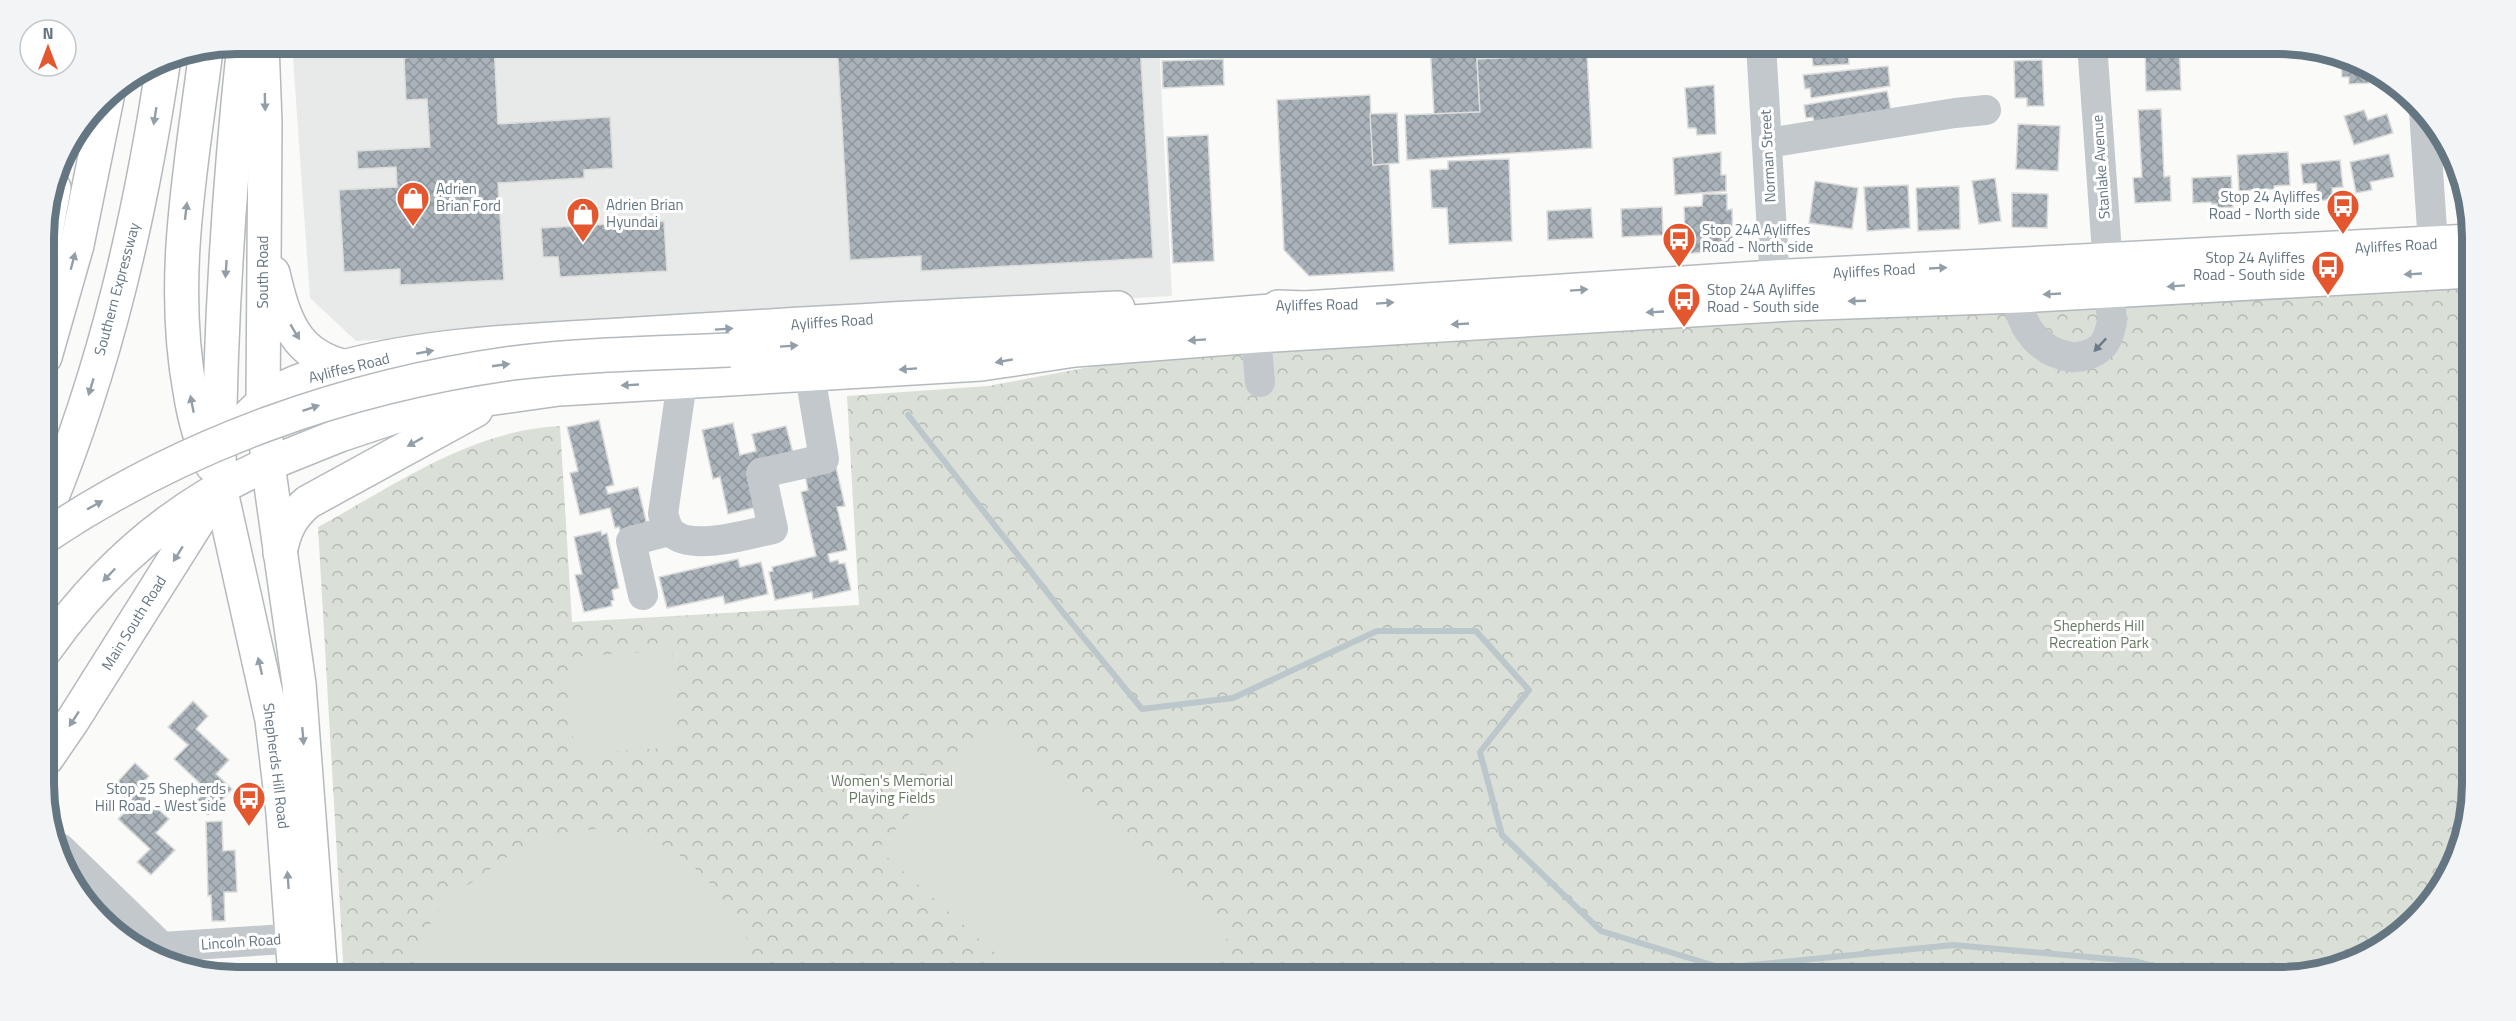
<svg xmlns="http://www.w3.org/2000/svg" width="2516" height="1021" font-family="'Titillium Web',sans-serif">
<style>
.built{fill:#e8e9e9}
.park{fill:url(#park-crowns)}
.garden{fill:#dadfd7}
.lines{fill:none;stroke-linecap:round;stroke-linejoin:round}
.stream{stroke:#bbc7cb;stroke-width:6}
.building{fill:url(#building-cross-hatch);stroke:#dcdcda;stroke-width:1.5}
.major-casing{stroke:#b5babe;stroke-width:36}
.highway-casing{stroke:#b4b9bd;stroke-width:36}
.minor{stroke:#c3c8cc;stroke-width:30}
.major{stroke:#fff;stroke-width:33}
.highway{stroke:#fff;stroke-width:33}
.highway-bridge-casing{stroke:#b4b9bd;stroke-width:36;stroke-linecap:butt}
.highway-bridge{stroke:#fff;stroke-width:33}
.oneway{fill:#939fa8}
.oneway2{fill:#6a7a87}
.labels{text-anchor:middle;stroke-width:6;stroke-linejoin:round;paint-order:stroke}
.street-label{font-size:15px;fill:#657683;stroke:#fff}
.poi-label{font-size:15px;fill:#657683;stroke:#fff;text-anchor:start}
.park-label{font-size:15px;fill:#687a64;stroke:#fff}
.rim{fill:none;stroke:#657683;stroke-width:8}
</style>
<defs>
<pattern id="park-crowns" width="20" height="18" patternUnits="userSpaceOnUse" patternTransform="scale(1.5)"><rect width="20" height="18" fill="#dadfd7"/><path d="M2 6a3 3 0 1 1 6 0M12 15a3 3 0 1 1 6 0" fill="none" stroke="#b4b9b4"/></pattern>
<pattern id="building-cross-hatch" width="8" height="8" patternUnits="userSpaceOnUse" patternTransform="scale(1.5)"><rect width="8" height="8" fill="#aab3b9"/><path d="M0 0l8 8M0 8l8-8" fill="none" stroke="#8e969c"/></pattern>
</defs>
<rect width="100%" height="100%" fill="#fafaf8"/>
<path class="built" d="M292,44H1159L1172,296L356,341L310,298Z"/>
<path class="park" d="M2471,271L2472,784L2462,847L2433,902L2397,938L2342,967L2292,977H344L318,527C394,486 471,430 560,426L572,622L859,605L847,396L988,386L1256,336Z"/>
<g class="garden">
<path d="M672,650L678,747L574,754L568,657Z"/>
<path d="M994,720L1233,932L1192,977H1022L878,849Z"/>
<path d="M595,829C619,832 644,836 667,847C698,865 735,908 748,941C752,953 754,966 757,977H412L421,939L443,903L507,857L562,833Z"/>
</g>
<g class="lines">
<path class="stream" d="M908,415L1061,610L1142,709L1233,698L1377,631H1476L1529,690L1480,752L1502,835L1601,931L1722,968L1953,945L2134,961L2193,977"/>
</g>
<g class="building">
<path d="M424,44H494L498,124L610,117L613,168L584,170V178L498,183L504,280L400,285V269L344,272L339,190L397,187L396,167L358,169L357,151L430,147L427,99L406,100L404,58L424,56Z"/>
<path d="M837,44H1140L1153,258L921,271V256L850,260Z"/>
<path d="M1430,44H1476L1480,112L1434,114Z"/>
<path d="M1811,44H1848L1849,64L1813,66Z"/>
<path d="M2145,44H2179L2181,90L2146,91Z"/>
<path d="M1587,54L1592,148L1407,160L1405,115L1480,112L1477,59Z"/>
<path d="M2341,54L2369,67V83L2349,84V77H2342Z"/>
<path d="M1223,59L1224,85L1163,88L1162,61Z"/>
<path d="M2042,60L2044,106H2027V98H2015L2014,61Z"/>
<path d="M1888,66L1890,86L1811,98L1810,88L1805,89L1803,75Z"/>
<path d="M1714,85L1716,134L1697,135L1696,128H1688L1685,88Z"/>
<path d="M1887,91L1891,111L1815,128L1813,117L1806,118L1804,105Z"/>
<path d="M1370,95L1373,165L1389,164L1394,271L1309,276L1284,250L1277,100Z"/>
<path d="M2161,109L2164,177L2170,176L2171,201L2135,203L2133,178L2142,177L2138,110Z"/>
<path d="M2364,110L2368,120L2387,114L2393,133L2354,145L2344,116Z"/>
<path d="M1397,113L1399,163L1373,165L1370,114Z"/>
<path d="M2018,124L2060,126L2058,171L2016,169Z"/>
<path d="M1208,135L1214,261L1173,263L1167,137Z"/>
<path d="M1721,152V175H1726V191L1675,195L1673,158Z"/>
<path d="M2288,152L2290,185L2274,186V189L2239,191L2237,155Z"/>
<path d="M2389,154L2394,177L2370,182L2372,190L2356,193L2350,162Z"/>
<path d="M1509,159L1512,241L1449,244L1447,208H1432L1430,170L1448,169V161Z"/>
<path d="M2340,160L2343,187L2332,188L2333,199L2318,201L2316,183L2303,184L2301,164Z"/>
<path d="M2231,176L2233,207L2217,208V204H2212L2211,202L2193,203L2192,178Z"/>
<path d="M1995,178L2001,221L1979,224L1972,181Z"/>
<path d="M1815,181L1858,188L1852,229L1809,223Z"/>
<path d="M1908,185L1910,228L1867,231L1864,187Z"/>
<path d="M1959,186L1960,229L1918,231L1916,188Z"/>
<path d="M2012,193L2048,194L2047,228L2012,227Z"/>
<path d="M1703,194H1727V210L1732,209L1733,250L1681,254V236L1685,235L1684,207L1702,206Z"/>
<path d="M1662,207L1663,235L1622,237L1621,209Z"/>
<path d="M1591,208L1593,238L1548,240L1547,211Z"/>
<path d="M664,221L667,271L560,277L558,257H543L541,228Z"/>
<path d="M599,420L614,485L606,487L608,494L638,487L647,525L620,531L619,527L615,528L610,508L580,515L570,473L578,471L567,427Z"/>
<path d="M733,423L740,455L756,451L752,434L786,426L793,453L761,506L728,514L720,477L713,479L702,430Z"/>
<path d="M835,463L845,506L837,507L847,550L828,554L830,562L838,560L839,564L845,563L851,590L813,599L812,592L775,600L769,572L773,571L772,567L816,556L801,492L808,490L804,470Z"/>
<path d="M601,531L602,535L607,533L619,588L612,590L614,600L611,601L612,606L584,612L575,575L582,574L574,537Z"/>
<path d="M738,559L740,567L761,562L768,594L725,604L723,596L667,608L659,577Z"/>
<path d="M193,701L208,716L196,729L229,760L216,774L232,789L208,815L194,803L207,790L174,759L188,745L168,727Z"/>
<path d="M135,763L149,776L136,789L169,819L156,833L175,850L151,875L137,862L150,849L118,819L131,806L112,788Z"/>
<path d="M222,821L223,851L235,850L237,892H224L225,921H212L211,895L208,896L206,822Z"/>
</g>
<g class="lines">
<defs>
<g id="major">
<path d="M1278,307L1305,308L1789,276L2471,241"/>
<path d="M246,419C264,400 280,387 305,379C407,342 530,341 637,334C798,324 958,315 1118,308"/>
<path d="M220,487L272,720L283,813L295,977"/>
<path d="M280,553C284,531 291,516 308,502L476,410"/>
<path d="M321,977L299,684L268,464L340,435L394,417L465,402L559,389L981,364L1075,350L1256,336L1791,304L2018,296L2471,271"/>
</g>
<g id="highway">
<path d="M206,50C192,163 169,277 190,391C194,417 200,441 212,465"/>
<path d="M44,244L54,188"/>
<path d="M273,273C284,320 295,356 347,367"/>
<path d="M730,350L1147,321L1305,308"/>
<path d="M45,357L77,245L108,93"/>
<path d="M219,470C220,327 229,185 244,44"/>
<path d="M45,514C106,368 141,213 164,58"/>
<path d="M46,649C103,568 177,504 268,464L263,401L265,123L262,44"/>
<path d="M47,758L73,720L214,496"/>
</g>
</defs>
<use href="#major" class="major-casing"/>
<use href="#highway" class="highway-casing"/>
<g class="minor">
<path d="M1761,44L1776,301"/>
<path d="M2424,111L2433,244"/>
<path d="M1768,143L1955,113L1986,110"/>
<path d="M2018,296C2019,326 2040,353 2071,357C2081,358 2094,354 2101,347C2108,341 2110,330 2112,322L2092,44"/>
<path d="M1256,336L1260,382"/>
<path d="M682,382L663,514C665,519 667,528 671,532C691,552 748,534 773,529L761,473L824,459L810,375"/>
<path d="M643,595L631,541L669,531"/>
<path d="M60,848L162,947L316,937"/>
</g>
<use href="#major" class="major"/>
<use href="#highway" class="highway"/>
<defs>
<path id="highway-bridge" d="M46,536C185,443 347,386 513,363C585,354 658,353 730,350"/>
</defs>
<use href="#highway-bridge" class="highway-bridge-casing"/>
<use href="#highway-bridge" class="highway-bridge"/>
</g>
<defs><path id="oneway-solid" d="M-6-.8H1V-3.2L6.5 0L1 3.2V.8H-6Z" transform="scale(1.5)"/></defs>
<g class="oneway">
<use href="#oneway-solid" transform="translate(265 102) rotate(89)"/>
<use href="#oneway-solid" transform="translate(155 116) rotate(99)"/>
<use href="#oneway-solid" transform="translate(186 211) rotate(-83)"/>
<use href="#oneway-solid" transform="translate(73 261) rotate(-75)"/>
<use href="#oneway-solid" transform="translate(1938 268) rotate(-3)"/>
<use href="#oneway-solid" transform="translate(226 269) rotate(94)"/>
<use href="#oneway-solid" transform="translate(2413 274) rotate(177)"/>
<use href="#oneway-solid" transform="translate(2176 286) rotate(176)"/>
<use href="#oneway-solid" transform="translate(1579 290) rotate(-4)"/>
<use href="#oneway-solid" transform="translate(2052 294) rotate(177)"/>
<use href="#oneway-solid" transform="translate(1857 301) rotate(178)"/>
<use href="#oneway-solid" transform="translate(1385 303) rotate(-4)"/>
<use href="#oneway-solid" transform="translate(1655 312) rotate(177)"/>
<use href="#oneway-solid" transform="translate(1460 324) rotate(177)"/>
<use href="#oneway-solid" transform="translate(724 329) rotate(-4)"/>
<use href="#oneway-solid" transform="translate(295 332) rotate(59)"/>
<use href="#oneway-solid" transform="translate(1197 340) rotate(176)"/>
<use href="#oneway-solid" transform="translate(789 346) rotate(-4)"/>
<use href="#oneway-solid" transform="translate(425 352) rotate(-10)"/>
<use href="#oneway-solid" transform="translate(1004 361) rotate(170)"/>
<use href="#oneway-solid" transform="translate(501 365) rotate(-8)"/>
<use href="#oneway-solid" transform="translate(908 369) rotate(176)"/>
<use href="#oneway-solid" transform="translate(630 385) rotate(177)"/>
<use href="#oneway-solid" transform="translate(91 387) rotate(107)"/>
<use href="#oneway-solid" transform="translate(192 404) rotate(-101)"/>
<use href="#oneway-solid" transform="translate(311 408) rotate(-18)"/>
<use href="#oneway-solid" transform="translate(415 442) rotate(151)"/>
<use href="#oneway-solid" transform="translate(95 505) rotate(-29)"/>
<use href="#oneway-solid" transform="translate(178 554) rotate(122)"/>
<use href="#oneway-solid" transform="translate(109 575) rotate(134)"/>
<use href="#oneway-solid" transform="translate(260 666) rotate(-103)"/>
<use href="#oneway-solid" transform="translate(74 719) rotate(123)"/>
<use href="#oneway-solid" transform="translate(303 736) rotate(85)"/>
<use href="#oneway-solid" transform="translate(288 880) rotate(-94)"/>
</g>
<use class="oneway2" href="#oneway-solid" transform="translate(2100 345) rotate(133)"/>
<defs>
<symbol id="shop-pin" viewBox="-11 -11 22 30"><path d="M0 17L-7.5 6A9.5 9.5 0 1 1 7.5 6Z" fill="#e4572e" stroke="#fff"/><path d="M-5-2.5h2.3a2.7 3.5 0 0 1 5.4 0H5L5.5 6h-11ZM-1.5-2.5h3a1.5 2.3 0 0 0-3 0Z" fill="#fff"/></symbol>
<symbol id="bus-pin" viewBox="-11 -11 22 30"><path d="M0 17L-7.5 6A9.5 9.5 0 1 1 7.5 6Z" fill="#e4572e" stroke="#fff"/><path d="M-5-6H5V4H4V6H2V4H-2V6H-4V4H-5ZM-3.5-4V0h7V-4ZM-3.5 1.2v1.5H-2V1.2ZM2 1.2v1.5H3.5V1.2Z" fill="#fff"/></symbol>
</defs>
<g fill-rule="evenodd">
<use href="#shop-pin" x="394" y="179" width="38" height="52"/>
<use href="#bus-pin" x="2324" y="187" width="38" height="52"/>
<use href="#shop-pin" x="564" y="195" width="38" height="52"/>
<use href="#bus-pin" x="1660" y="220" width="38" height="52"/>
<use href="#bus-pin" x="2309" y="248" width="38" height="52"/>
<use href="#bus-pin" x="1665" y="280" width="38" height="52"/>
<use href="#bus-pin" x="230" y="779" width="38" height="52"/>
</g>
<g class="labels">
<g class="street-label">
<text transform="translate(1768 156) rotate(-93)" y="5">Norman Street</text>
<text transform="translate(2101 167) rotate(-94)" y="5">Stanlake Avenue</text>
<text transform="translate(2396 246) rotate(-3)" y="5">Ayliffes Road</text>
<text transform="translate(1874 271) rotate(-3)" y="5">Ayliffes Road</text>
<text transform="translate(263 272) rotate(-90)" y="5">South Road</text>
<text transform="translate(117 289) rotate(-75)" y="5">Southern Expressway</text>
<text transform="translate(1317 305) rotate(-1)" y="5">Ayliffes Road</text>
<text transform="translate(832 322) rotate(-4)" y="5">Ayliffes Road</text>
<text transform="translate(349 368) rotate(-14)" y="5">Ayliffes Road</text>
<text transform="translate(134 623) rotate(-58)" y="5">Main South Road</text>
<text transform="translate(276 766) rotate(83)" y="5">Shepherds Hill Road</text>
<text transform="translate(241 942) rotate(-4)" y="5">Lincoln Road</text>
</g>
<g class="poi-label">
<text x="436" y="194">Adrien<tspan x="436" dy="17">Brian Ford</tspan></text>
<text x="2320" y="202" text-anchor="end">Stop 24 Ayliffes<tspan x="2320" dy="17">Road - North side</tspan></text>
<text x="606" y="210">Adrien Brian<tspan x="606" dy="17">Hyundai</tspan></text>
<text x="1702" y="235">Stop 24A Ayliffes<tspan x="1702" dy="17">Road - North side</tspan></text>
<text x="2305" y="263" text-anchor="end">Stop 24 Ayliffes<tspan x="2305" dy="17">Road - South side</tspan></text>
<text x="1707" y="295">Stop 24A Ayliffes<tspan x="1707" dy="17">Road - South side</tspan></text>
<text x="226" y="794" text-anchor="end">Stop 25 Shepherds<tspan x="226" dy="17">Hill Road - West side</tspan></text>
</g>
<g class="park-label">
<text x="2099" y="631">Shepherds Hill<tspan x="2099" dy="17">Recreation Park</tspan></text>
<text x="892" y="786">Women's Memorial<tspan x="892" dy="17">Playing Fields</tspan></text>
</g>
</g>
<path d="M0 0H2516V1021H0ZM237 54H2279A183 183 0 0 1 2462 237V784A183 183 0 0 1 2279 967H237A183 183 0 0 1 54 784V237A183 183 0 0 1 237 54Z" fill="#f3f4f5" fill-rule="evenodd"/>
<path class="rim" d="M237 54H2279A183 183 0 0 1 2462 237V784A183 183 0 0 1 2279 967H237A183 183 0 0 1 54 784V237A183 183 0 0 1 237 54Z"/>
<g transform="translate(48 48)"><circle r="28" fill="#ffffff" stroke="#c1c8cd" stroke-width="1.5"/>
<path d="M0-4.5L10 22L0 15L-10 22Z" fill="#e4572e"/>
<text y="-9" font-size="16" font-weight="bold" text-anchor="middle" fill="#657683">N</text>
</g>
</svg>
